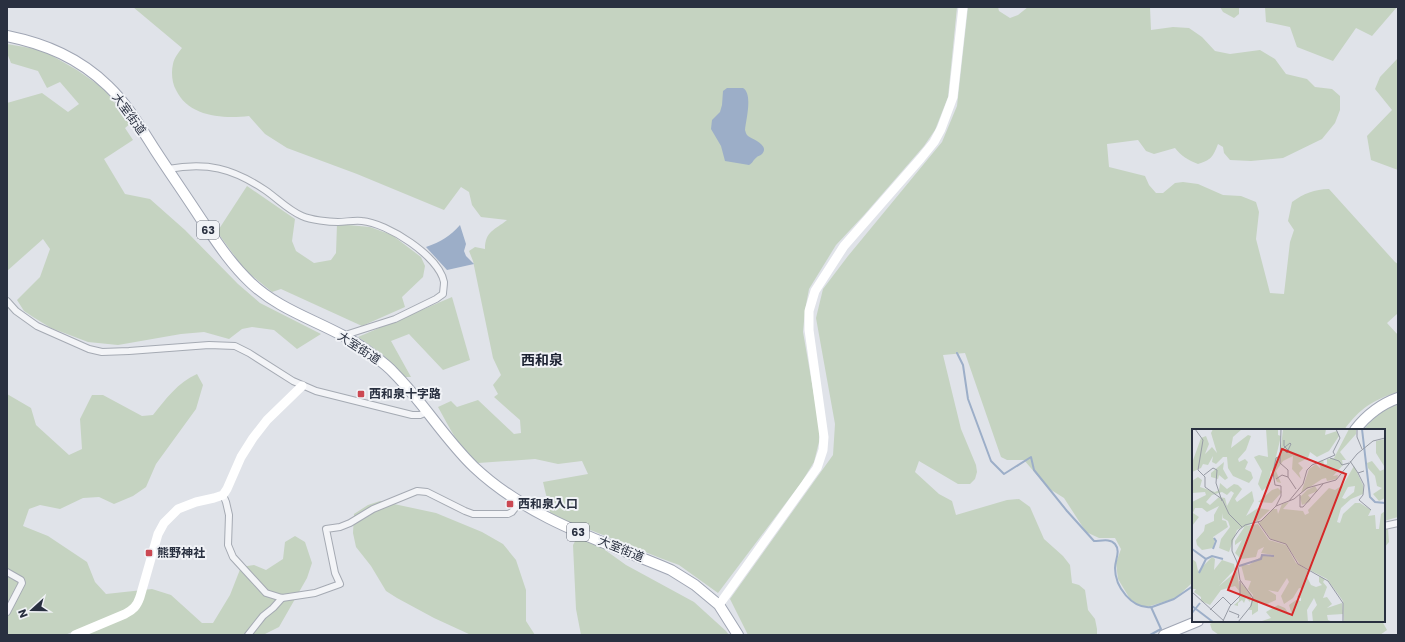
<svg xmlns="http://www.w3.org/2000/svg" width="1405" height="642" font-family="Poppins,'Noto Sans JP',sans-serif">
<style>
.green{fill:#c5d3c1}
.water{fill:#9caec8}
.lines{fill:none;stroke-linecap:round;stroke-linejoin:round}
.stream{stroke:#9caec8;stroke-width:2}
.street-casing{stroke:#a5aab3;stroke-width:8}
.primary-casing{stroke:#a0a6b4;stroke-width:12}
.street{stroke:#f3f4f7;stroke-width:6}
.secondary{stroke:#fff;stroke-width:9}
.primary{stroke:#fff;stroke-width:10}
.poi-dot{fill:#cb4852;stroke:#f0f2f6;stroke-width:1.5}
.labels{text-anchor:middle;stroke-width:4;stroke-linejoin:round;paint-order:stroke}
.shield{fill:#f0f2f6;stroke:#656a77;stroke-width:1}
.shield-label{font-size:11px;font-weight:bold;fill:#293040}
.street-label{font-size:12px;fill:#293040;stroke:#f0f2f6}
.poi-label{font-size:12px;font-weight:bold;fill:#293040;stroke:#f0f2f6;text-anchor:start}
.quarter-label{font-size:14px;font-weight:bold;fill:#1b2131;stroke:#f0f2f6}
.inset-river{fill:none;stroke:#9caec8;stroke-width:2}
.inset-road{fill:none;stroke:#979ba5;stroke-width:1}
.view{fill:#d62828;fill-opacity:0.15;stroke:#d62828;stroke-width:2}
.inset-edge{fill:none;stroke:#293040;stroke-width:2}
</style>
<rect width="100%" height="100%" fill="#e0e3e9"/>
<g class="green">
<path d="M133,7H957L948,97L935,130L924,146L864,215L836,245L809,289L805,310L803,332L819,424V442L814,462L801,483L718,593L679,565L660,558L578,525L551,516L543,482L588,474L582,461L558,464L535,459L478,463C460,450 449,427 438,407L451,401L457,407L478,400L514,434L521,433L520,420L494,397L498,394L493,385L501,375L493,358L473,261L469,251L475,247L485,249C485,231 495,230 507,220L481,217L472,205L469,192L461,187L444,210L357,174L287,148L265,134L249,116C223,119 189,117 176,90C172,83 171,72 173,64C174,58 179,52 182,48Z"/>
<path d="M968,7H998L999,11L1010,18L1018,15L1028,7H1150L1151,30L1173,27L1189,28L1202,37L1215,51L1230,54L1260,50L1275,59L1286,74L1307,79L1315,87L1332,89L1340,96V110L1335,123L1322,139L1283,158L1251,161L1230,160L1224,153L1223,147L1218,144C1213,157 1211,160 1198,164C1188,160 1181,156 1175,148L1154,154L1146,151L1138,140L1107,144L1109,167L1145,176L1149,185L1156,193H1163L1175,183L1183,182L1198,184L1223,195L1241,196L1256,202L1259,212L1256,239L1270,293L1284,294L1290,242L1294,230L1288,221L1292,202C1303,194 1315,189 1329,189L1395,262L1398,264V314H1397L1387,323L1398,335V392C1373,400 1360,408 1344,430H1193V582L1176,598L1147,607L1137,605L1130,599L1118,579L1116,563L1121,549L1115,538H1099L1086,532L1064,498L1048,488L1024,460H1007L1001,457L965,353L943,355L961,429L976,465L977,472L975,479L970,484H958L919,461L915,472L939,494L952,501L956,515L1007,500L1019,499L1030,507L1044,539L1063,556L1070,565L1072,583L1079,585L1085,590L1088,610L1095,619L1097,629V635H748L730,599L833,455L835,424L816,318L823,289L848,256L942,142L957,106Z"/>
<path d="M1220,7H1239V14L1234,18L1223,12Z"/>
<path d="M1265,7H1397L1372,36L1356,28L1333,61L1297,47L1290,27L1266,22Z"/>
<path d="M7,44L42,50L77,70L103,88L131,123L125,128L133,140L104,159L125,194L150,199L185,230L238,284L260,303L321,334L297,349L274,330L252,327L242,329L229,339L204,332L181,334L118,345L88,342L51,328L33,317L24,311L17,300L40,277L50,249L43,239L7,271V103L42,93L68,112L79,104L60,82L47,88L38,71L11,63L7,53Z"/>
<path d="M1398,58V170L1371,160L1367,136L1392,110L1375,89L1380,77Z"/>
<path d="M247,186L295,219L292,241L296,251L314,263L331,260L336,253L337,224L370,227L392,235L421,257L425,266L423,277L402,297L405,307L362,326L281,289L272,292L245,270L217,232Z"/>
<path d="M452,297L470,360L443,370L409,334L391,341L411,377H405L382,354L358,337Z"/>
<path d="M197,374L203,385L196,409L156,464L146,487L133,496L114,504L99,497L83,498L60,509L40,505L29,509L23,526L48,536L87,562L95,582L106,594L152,589L171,595L202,623H213L230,595L241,567L254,565L266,570L283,559L285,542L295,536L305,542L312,563L307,578L279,627L263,635H81L79,629L65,635H7V394L31,408L36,425L69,455L82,449L80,419L92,395H103L142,416L153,415C165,400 178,382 197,374Z"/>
<path d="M1398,404V517L1384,521V430H1363C1373,419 1384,408 1398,404Z"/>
<path d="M380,501L436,513L482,532L503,544L516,560L526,590V621L535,635H471L434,618L397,598L386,591L371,566L356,547L353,533L354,514L368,505Z"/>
<path d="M1388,529L1389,542L1384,548V530Z"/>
<path d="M580,532L626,565L694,602L726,631L729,635H581L576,609L573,545Z"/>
<path d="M1216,621H1382L1387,630L1380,635H1219L1212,630L1210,624Z"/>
</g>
<g class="water">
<path d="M727,88H743C753,94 746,119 745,130C746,133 746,134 748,136C752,139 770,145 762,154C760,156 757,156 756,158C753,160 753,163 749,165L725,161L721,146L711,129L712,120L720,112L722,105L723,91Z"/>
<path d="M460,225L466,244L464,251L466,256L474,264L447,270L426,247C441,242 450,236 460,225Z"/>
</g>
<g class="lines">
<g class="stream">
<path d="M957,353L963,365L968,399L991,461L1004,474L1031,457L1034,470L1067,511L1094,541C1101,541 1110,538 1115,544C1121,551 1115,560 1115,568C1115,587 1132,609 1151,607L1161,629L1150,635"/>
<path d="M1152,607L1174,599L1193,586"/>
</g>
<defs>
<g id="street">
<path d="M168,169C207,162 232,168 265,190C278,199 288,210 302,216C311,220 329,222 338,222C346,222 354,220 362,221C387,223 439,256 444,282C444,286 443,291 443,294L436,299L395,319L342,336"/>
<path d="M7,301L16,311L37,326L89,349L102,352L129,351L209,345L235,346L249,353L293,381L316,391L412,415H420L427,412"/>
<path d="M223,495L226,502L229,515L228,545L233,557L266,593L282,598L315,593L340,584L335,573L326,529L340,527L350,523L373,509L417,491L427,492L465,511L473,514H508L512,512L519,503"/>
<path d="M1384,526L1398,523"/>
<path d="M7,572L21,580L22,583L7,612"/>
<path d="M248,635L263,616L273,608L282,598"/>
</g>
<g id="primary">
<path d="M7,36C46,44 79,58 108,86C127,104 141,128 155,150C170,173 186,196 201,219C216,241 230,263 250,282C284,315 333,324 370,353C378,359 387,365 394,373C423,402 444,438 474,467C529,519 602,541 671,570L695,585L719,605L738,635"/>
<path d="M1355,430C1366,416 1381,404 1398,398"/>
<path d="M1164,635L1198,621"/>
</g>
</defs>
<use href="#street" class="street-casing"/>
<use href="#primary" class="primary-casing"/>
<use href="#street" class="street"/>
<g class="secondary">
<path d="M719,605L817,468L823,450L824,437L809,330V311L815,291L844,246L921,158L934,142L941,129L953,97L963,7"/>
<path d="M75,635L125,614C133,610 137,606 140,597L158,534L164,523L178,509L196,502L214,498L223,495L227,489L241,457L253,438L267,420L302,386"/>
</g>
<use href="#primary" class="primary"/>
</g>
<g class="poi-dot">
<rect x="357" y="390" width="8" height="8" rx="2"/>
<rect x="506" y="500" width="8" height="8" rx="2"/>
<rect x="145" y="549" width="8" height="8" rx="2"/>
</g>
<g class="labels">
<g class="shield">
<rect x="197" y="221" width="22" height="18" rx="3"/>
<rect x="567" y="523" width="22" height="18" rx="3"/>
</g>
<g class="shield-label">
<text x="208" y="234">63</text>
<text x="578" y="536">63</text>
</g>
<g class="street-label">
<text transform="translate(129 114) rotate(54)" y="4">大室街道</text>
<text transform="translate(359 348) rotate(33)" y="4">大室街道</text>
<text transform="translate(621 549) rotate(22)" y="4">大室街道</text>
</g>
<g class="poi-label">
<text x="369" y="398">西和泉十字路</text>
<text x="518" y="508">西和泉入口</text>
<text x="157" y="557">熊野神社</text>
</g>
<g class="quarter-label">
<text x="542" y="365">西和泉</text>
</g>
</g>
<g transform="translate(1192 429)">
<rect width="193" height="193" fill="#e0e3e9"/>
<path d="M21,0H50L41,8L39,19L56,6L59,7L54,21L46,30L47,33L53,30L56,33L53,40L59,43L61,49L57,54L41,47L36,39L35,28H31L24,35L20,33L21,27L16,36L11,35L9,39L0,43V34L9,9L14,7L17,15L13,25L20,18L25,24L19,4ZM74,0H86V6L89,7L84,28H88L91,0H134L133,6L145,2L147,7L137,22L125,28L118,23L116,29L106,34L111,39L107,44L109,50L100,40L101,27L91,32L84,42L89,54L85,53L79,41L76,57L70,62L66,55L70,42L62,28L67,26L76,28ZM157,0H164V5L148,23L154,31H150L151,36L141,47L146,46L145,50L135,52L134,49L130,50L109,64L117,40L124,35L129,40L126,33L131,31L132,35H135V30L142,29ZM193,10V37H192L184,24V12ZM180,32L188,42L193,40V69L187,72L181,65L190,59L185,57L183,47L176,39L175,34ZM32,33L31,40L36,49L33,51L27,46L26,50L19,48V44ZM162,37L171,56V65L159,70L149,79L145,93L148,94L151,85L163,74H168L179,81L176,87L183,86L184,100H187L189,85L193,82V193H152L151,172L135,150L108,136L94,115L79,110L67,94L81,80H85L86,85L90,75L97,73L91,80L111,82L113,86L117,84L116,81L137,59L143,61L151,56ZM163,57L162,63L153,70L150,69L156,58ZM6,48L10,51L8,58L23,63L27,61L28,54L35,60L42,55L46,56L50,60L43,70L45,73L60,62L62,72L54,87L66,79L78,81L67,91L45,101L37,123L27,119L29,110L38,98L36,92L31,89V84L30,91L34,92L36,98L21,108L23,111L21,119L10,121L5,116L4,111L12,102L13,96L22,92V86L27,77L15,83L10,79H3L1,84L7,88L0,97V73L14,66L13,63L0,64V52ZM39,62L42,64L35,77L33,69L27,68L18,76L14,73L20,66L30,63L35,66ZM123,57L126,62L116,66L119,70L117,73L110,76L108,68L115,61ZM86,59L90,63L80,74L66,73L80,61ZM66,95L77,111L94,116L104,134L117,142L114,146L119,156L124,158L130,156L127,153V147L133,150L131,153L135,158L131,169L135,168L140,175L135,179L150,174L151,185L135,186L136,191L141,193H121L120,183L125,176L122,169L115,181L116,193H67L79,189L74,183L86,176L93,179L98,187L100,186L97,176L104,171L109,172V169L105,168L111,160L107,159L101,169L92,175L89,167L97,153L95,149L86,163L76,161L84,166V171L73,176L66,172V182L60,186V181H57L61,166L56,160L59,152L53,151L49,136H57L70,127L82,126L69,124L72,118L66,121L64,128L49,130L43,124L50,111L43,116V112L53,97ZM20,128L23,130L22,141L30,131L42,135L43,140L27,157L45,142L48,163L43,157L29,161L18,176L9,172V168L2,163L4,160H1L0,130L4,133L6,142ZM48,153L60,166L58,173L54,169L52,174L50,171L46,174V177L42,176L47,172Z" fill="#c5d3c1" fill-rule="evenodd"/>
<path class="inset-river" d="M170,0L178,68L183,73L193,74M0,120L14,130L20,127L31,130M21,120L24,112L22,109M47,137L69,130L70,126L82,127M7,144L14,130M0,177L21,193M0,184L8,174"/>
<path class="inset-road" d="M3,0L11,11L6,41L13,48V58L30,70L37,85L50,98M89,0L88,34L96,41V48M165,0V8L170,20M92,11V17L97,22L95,24L91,20L93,18L98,14L99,15L96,21M138,29L147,32L150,36L157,34M158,32L166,44M172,42L166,44L172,56L171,66L167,71L179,81M12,46L21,39L25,41L24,54L30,72M84,50L90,46L96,48L104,60M108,66V78H111L131,55M97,72L111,55L115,41L120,36L143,26L141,23L148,9L144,0M84,77L89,67V57L83,56L81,43L84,29L88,27M66,93L78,110L94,115L106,135L136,152L151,174V193M0,163L32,192M18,181L31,168L39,176M37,182L47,186L46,189M31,192L38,177L48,167V152M46,193L59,177L61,169L48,151L45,133L40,122V111L47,101L53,96L69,92L84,77L102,70L115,59L144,51L165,25L181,12L193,9"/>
<path class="view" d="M90,20L154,45L100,186L36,161Z"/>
<rect width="193" height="193" class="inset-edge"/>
</g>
<rect width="1405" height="642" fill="none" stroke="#293040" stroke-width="16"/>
<g transform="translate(32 610) rotate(249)" stroke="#f0f2f6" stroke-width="3" paint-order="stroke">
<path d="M0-3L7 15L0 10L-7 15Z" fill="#293040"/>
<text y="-6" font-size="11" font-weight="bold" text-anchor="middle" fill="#293040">N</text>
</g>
</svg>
